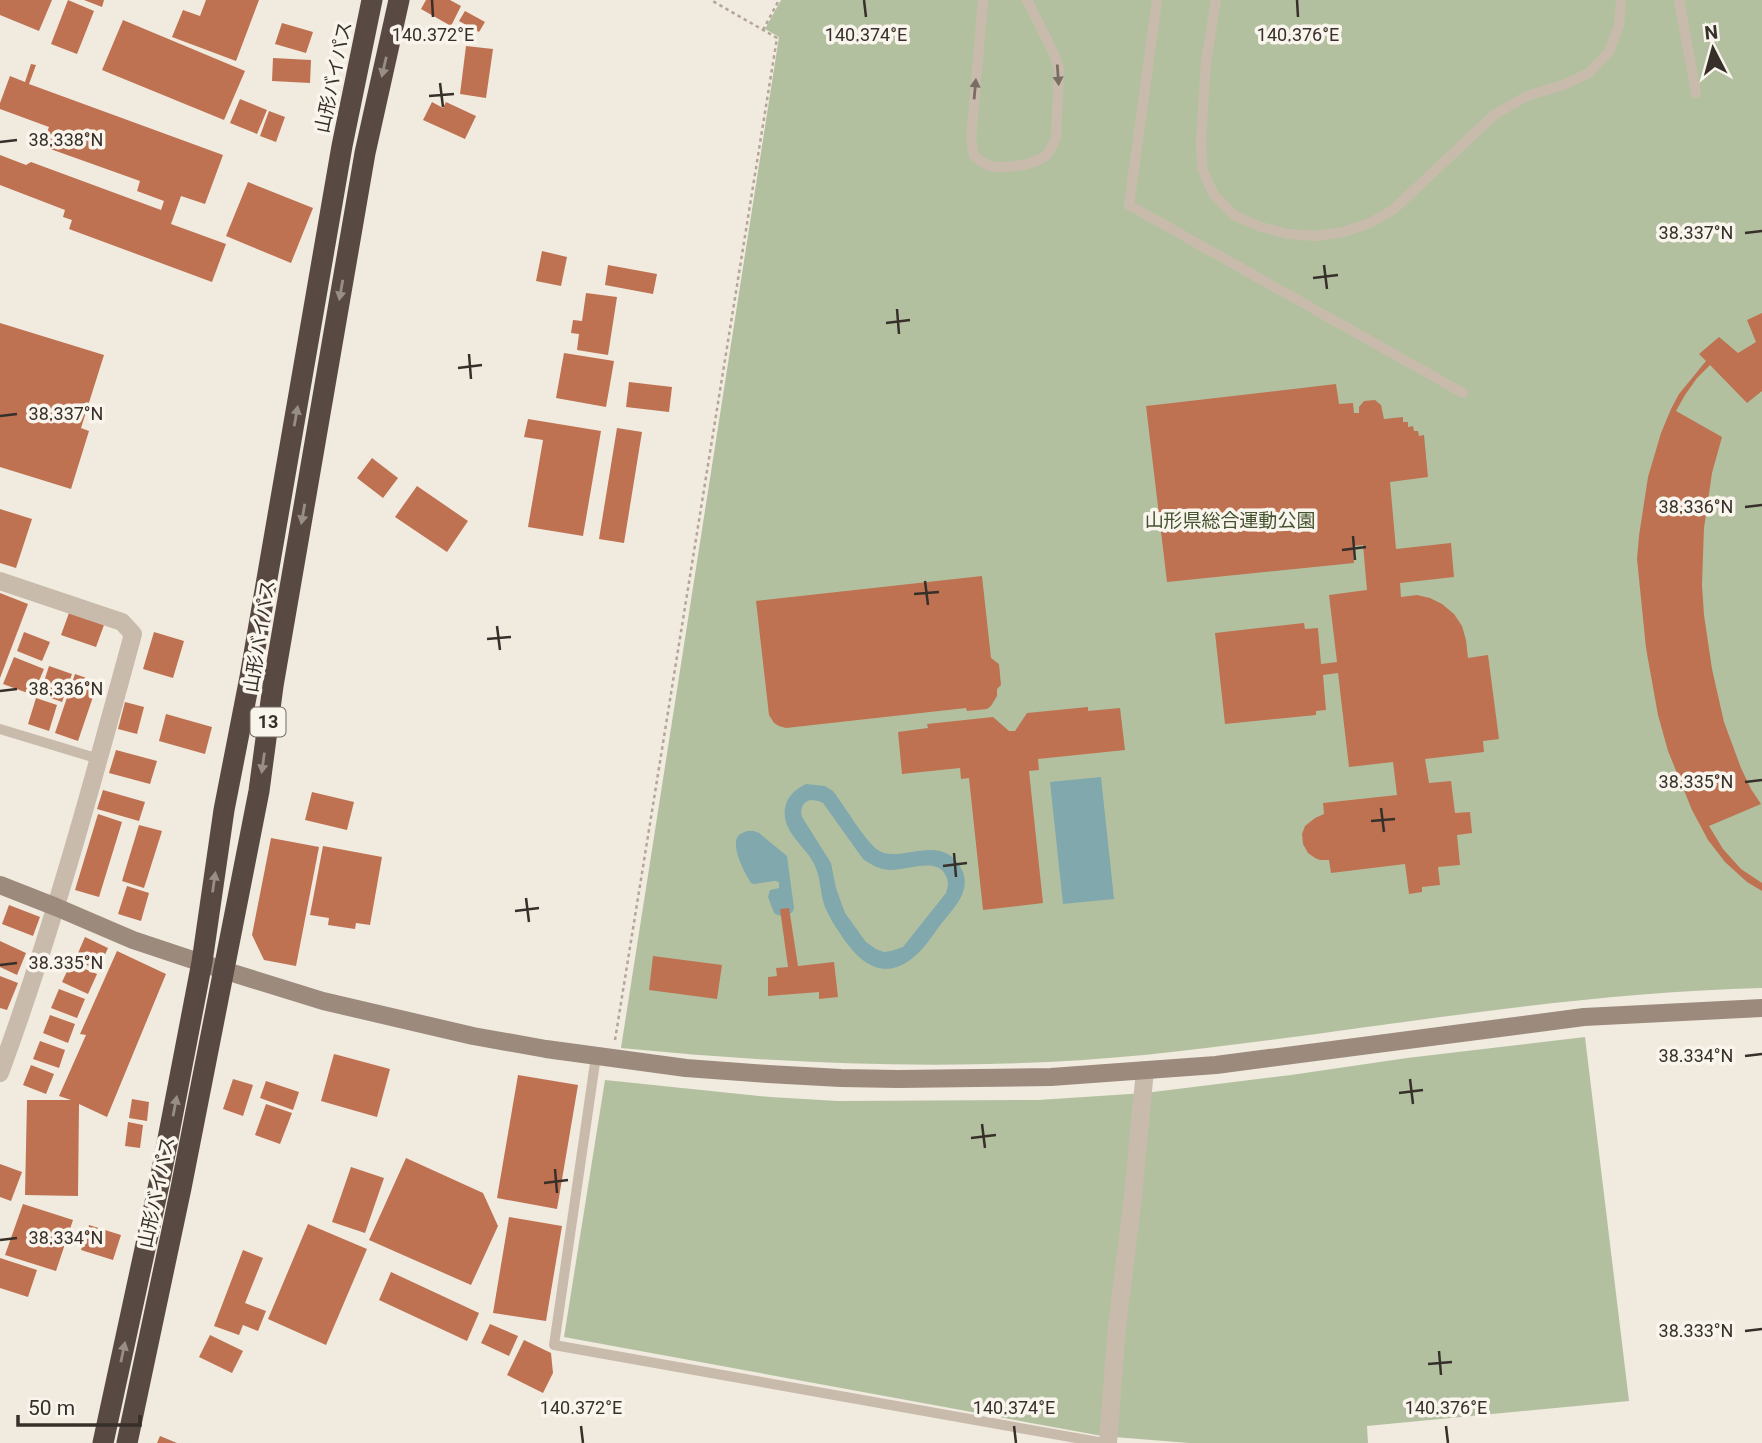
<svg xmlns="http://www.w3.org/2000/svg" width="1762" height="1443" font-family="Roboto,'Noto Sans JP',sans-serif">
<style>
.green{fill:#b3c0a0}
.water{fill:#80a8ad;fill-rule:evenodd}
.building{fill:#be7251}
.lines{fill:none;stroke-linecap:round;stroke-linejoin:round}
.path{stroke:#b5a596;stroke-width:2.5;stroke-dasharray:3.5 3.5;stroke-linecap:butt}
.lane{stroke:#c9bbac;stroke-width:10}
.street{stroke:#c9bbac;stroke-width:18}
.secondary{stroke:#9c8a7d;stroke-width:18}
.highway{stroke:#584a42;stroke-width:21}
.oneway{fill:#988e86}
.oneway2{fill:#796e64}
.ticks{fill:none;stroke:#372f2a;stroke-width:2.5}
.labels{text-anchor:middle;stroke-width:7;stroke-linejoin:round;paint-order:stroke}
.shield{fill:#f9f4ec;stroke:#716a64;stroke-width:2}
.shield-label{font-size:18px;font-weight:bold;fill:#372f2a}
.street-label{font-size:19px;fill:#372f2a;stroke:#f9f4ec}
.park-label{font-size:19px;fill:#455430;stroke:#f9f4ec}
.ticks-label{font-size:18px;text-anchor:middle;fill:#372f2a;stroke:#f9f4ec;stroke-width:7;stroke-linejoin:round;paint-order:stroke}
</style>
<rect width="100%" height="100%" fill="#f1eadf"/>
<g class="green">
<path d="M781,0H1762V988C1554,993 1350,1034 1144,1055C969,1072 795,1065 621,1048L779,37L765,29Z"/>
<path d="M1585,1037L1629,1401L1367,1426L1368,1443H1189L1102,1436L564,1337L605,1080L770,1097L838,1101L1038,1100L1145,1093L1291,1075L1407,1058Z"/>
</g>
<g class="water">
<path d="M1101,777L1114,899L1063,904L1050,782Z"/>
<path d="M806,784L825,786L833,791C843,804 866,842 878,850C899,865 941,831 961,868C973,890 954,908 941,924C932,936 923,951 910,960C880,982 857,959 841,935C835,926 829,917 825,907C820,894 821,879 815,866C808,849 787,836 785,817C783,801 793,790 806,784ZM810,800L819,801L823,803L863,859C871,865 879,869 889,870C906,871 938,856 946,876C949,882 948,887 946,893L903,947L891,951L884,952L876,949L866,942L845,913L836,888L831,863L802,817C800,809 802,803 810,800Z"/>
<path d="M747,831H754L759,833L787,856L794,908C792,917 781,918 774,913L768,897L770,890L779,888V882L775,881L754,884L751,883C745,874 732,849 737,838C739,834 742,833 747,831Z"/>
</g>
<g class="building">
<path d="M0,0H52L39,31L0,15Z"/>
<path d="M68,0L94,11L77,54L51,44Z"/>
<path d="M84,0H104L102,7Z"/>
<path d="M206,0H259L236,61L172,37L183,10L200,16Z"/>
<path d="M426,0H450L461,6L451,26L421,9Z"/>
<path d="M465,11L485,22L479,32L459,21Z"/>
<path d="M123,20L245,71L224,120L102,70Z"/>
<path d="M282,23L313,32L306,53L275,44Z"/>
<path d="M466,46L493,49L486,98L460,94Z"/>
<path d="M273,58L311,60L310,83L272,81Z"/>
<path d="M31,64L36,65L29,84L223,155L205,204L181,196L171,224L226,244L212,282L69,229L72,220L63,217L65,210L0,185V155L26,165L31,162L161,210L164,201L137,191L140,181L42,146L49,127L0,109V103L10,76L25,82Z"/>
<path d="M240,99L267,110L257,134L230,123Z"/>
<path d="M432,102L443,108L446,102L476,116L465,139L423,120Z"/>
<path d="M269,111L285,117L276,142L260,136Z"/>
<path d="M248,182L313,208L291,263L226,236Z"/>
<path d="M542,251L567,257L561,286L536,281Z"/>
<path d="M608,265L657,274L653,294L605,285Z"/>
<path d="M586,293L617,297L608,355L577,350L579,334L571,333L573,320L582,321Z"/>
<path d="M1762,313V391L1747,403L1710,365L1697,378L1685,395L1676,411L1722,437L1712,473L1704,528L1702,585L1704,615L1712,669L1724,722L1741,768L1751,789L1761,804L1709,826L1723,849L1741,869L1762,883V891L1747,882L1725,862L1708,840L1692,810L1668,751L1658,715L1646,648L1637,559L1639,536L1648,477L1661,433L1671,409L1679,394L1706,361L1699,354L1719,337L1738,353L1756,342L1747,320Z"/>
<path d="M0,323L104,355L81,428L89,431L71,489L0,467Z"/>
<path d="M564,353L614,361L606,407L556,398Z"/>
<path d="M629,382L672,387L669,412L626,407Z"/>
<path d="M1336,384L1339,404L1353,403L1354,413H1359V407L1364,401L1375,400L1381,405L1384,419L1403,417V422H1408V427L1413,426L1414,431H1418L1419,436L1424,435L1428,477L1390,482L1396,549L1451,543L1454,577L1400,583L1401,597L1417,595L1430,598L1442,604L1454,614L1462,626L1466,640L1468,658L1488,655L1499,739L1483,741L1484,752L1425,759L1429,783L1451,781L1455,813L1470,812L1472,833L1457,835L1460,865L1438,867L1440,885L1422,887V892L1409,894L1405,864L1331,873L1329,860H1320L1315,858L1308,853L1303,844L1302,834L1305,826L1315,818L1324,814L1323,803L1397,795L1393,762L1349,767L1338,673L1323,675L1326,710L1316,711V715L1225,724L1215,633L1304,623L1305,629L1318,628L1321,664L1337,662L1329,595L1367,590L1363,545L1353,546L1354,563L1167,582L1146,406Z"/>
<path d="M528,419L601,431L583,536L528,527L543,440L524,437Z"/>
<path d="M617,428L642,432L624,543L599,539Z"/>
<path d="M372,458L398,478L383,498L357,478Z"/>
<path d="M417,486L468,521L447,552L395,517Z"/>
<path d="M0,509L32,519L16,568L0,563Z"/>
<path d="M982,576L991,658L999,664L1001,685L997,689V696L991,706L987,709L967,711L966,708L786,728L779,726L774,723L769,715L756,601Z"/>
<path d="M0,593L28,604L0,678Z"/>
<path d="M69,613L104,625L96,647L61,635Z"/>
<path d="M24,632L50,642L42,661L17,651Z"/>
<path d="M154,632L184,641L173,678L143,669Z"/>
<path d="M14,657L44,669L33,695L3,684Z"/>
<path d="M49,666L72,674L62,702L40,694Z"/>
<path d="M75,674L98,682L78,741L55,733Z"/>
<path d="M36,698L57,705L49,731L28,724Z"/>
<path d="M125,702L144,707L137,734L118,729Z"/>
<path d="M1088,707V711L1120,708L1125,750L1038,759L1039,770L1029,771L1043,903L983,910L969,778L961,779L960,768L902,774L898,732L928,728L927,724L993,717L1009,731H1015L1027,713Z"/>
<path d="M166,714L212,727L205,754L159,741Z"/>
<path d="M116,750L157,761L150,784L109,773Z"/>
<path d="M103,790L145,802L139,821L97,809Z"/>
<path d="M312,792L354,802L347,830L305,820Z"/>
<path d="M98,814L122,822L99,897L75,890Z"/>
<path d="M139,825L162,831L144,888L122,881Z"/>
<path d="M271,838L319,847L296,966L264,960L252,935Z"/>
<path d="M323,846L382,857L370,925L356,923L355,929L328,925L329,918L310,915Z"/>
<path d="M127,886L149,893L141,921L118,914Z"/>
<path d="M9,905L40,917L33,936L2,924Z"/>
<path d="M789,908L798,966L834,962L838,997L819,999V992L768,996V977L777,976L776,968L788,967L780,909Z"/>
<path d="M85,937L108,948L98,970L75,960Z"/>
<path d="M0,941L26,953L17,975L0,967Z"/>
<path d="M117,951L166,974L107,1117L79,1104L78,1196L25,1195L27,1100H71L59,1096L86,1035L80,1034Z"/>
<path d="M653,956L722,965L717,999L649,990Z"/>
<path d="M71,963L97,974L88,994L62,982Z"/>
<path d="M0,976L18,983L7,1010L0,1008Z"/>
<path d="M59,989L85,999L77,1018L51,1008Z"/>
<path d="M50,1015L75,1024L68,1043L43,1033Z"/>
<path d="M40,1041L65,1050L59,1068L33,1059Z"/>
<path d="M334,1054L390,1069L377,1117L321,1101Z"/>
<path d="M31,1065L54,1074L46,1094L23,1085Z"/>
<path d="M518,1075L578,1085L557,1209L497,1198Z"/>
<path d="M233,1079L253,1085L243,1116L223,1109Z"/>
<path d="M266,1081L299,1092L293,1110L260,1098Z"/>
<path d="M132,1099L149,1102L147,1121L129,1118Z"/>
<path d="M266,1104L292,1113L280,1144L255,1135Z"/>
<path d="M128,1122L143,1125L140,1148L125,1146Z"/>
<path d="M406,1158L483,1193L498,1226L471,1285L369,1240Z"/>
<path d="M0,1164L22,1172L11,1201L0,1197Z"/>
<path d="M351,1167L384,1178L365,1233L332,1222Z"/>
<path d="M23,1204L73,1220L56,1271L5,1255Z"/>
<path d="M509,1217L562,1226L546,1321L493,1313Z"/>
<path d="M308,1224L367,1249L326,1345L268,1319Z"/>
<path d="M89,1225L121,1235L113,1260L81,1250Z"/>
<path d="M243,1250L263,1258L245,1303L266,1311L258,1331L243,1325L239,1335L214,1326Z"/>
<path d="M0,1258L37,1270L28,1297L0,1288Z"/>
<path d="M391,1272L479,1313L467,1341L379,1300Z"/>
<path d="M490,1324L518,1336L509,1356L481,1343Z"/>
<path d="M210,1335L243,1351L232,1373L199,1357Z"/>
<path d="M524,1340L551,1353L553,1373L543,1393L507,1375Z"/>
<path d="M160,1436L177,1443H157Z"/>
</g>
<g class="lines">
<g class="path">
<path d="M763,30L779,0"/>
<path d="M615,1040L777,38L711,0"/>
</g>
<g class="lane">
<path d="M983,0L971,140L974,156C978,159 983,163 988,165C1002,170 1032,165 1044,157C1050,152 1053,146 1056,138L1059,68L1053,52L1027,0"/>
<path d="M1157,0L1129,205L1463,393"/>
<path d="M1216,0L1206,62L1201,139L1202,169L1214,195L1235,216L1261,227L1288,234L1316,236L1343,232L1370,223L1394,209L1495,114L1527,96L1563,85L1589,73L1609,52L1619,25L1621,0"/>
<path d="M1679,0L1696,93"/>
<path d="M0,729L99,759"/>
<path d="M596,1056L554,1345L1104,1443"/>
</g>
<g class="street">
<path d="M0,581L122,622L133,634C93,781 53,929 0,1073"/>
<path d="M1108,1443L1117,1326L1132,1206L1145,1070"/>
</g>
<path class="secondary" d="M0,885L56,907L133,940L223,970L323,1001L473,1036L546,1049L686,1068L768,1074L841,1078L898,1079L1051,1077L1216,1065L1584,1017L1762,1008"/>
<g class="highway">
<path d="M103,1443L161,1175L202,962L224,810L250,677L342,146L372,0"/>
<path d="M127,1443L181,1188L259,791L273,686L365,153L399,0"/>
</g>
</g>
<defs><path id="oneway-solid" d="M-6-.8H1V-3.2L6.5 0L1 3.2V.8H-6Z" transform="scale(1.75)"/></defs>
<g class="oneway">
<use href="#oneway-solid" transform="translate(384 67) rotate(103)"/>
<use href="#oneway-solid" transform="translate(341 290) rotate(100)"/>
<use href="#oneway-solid" transform="translate(296 416) rotate(-80)"/>
<use href="#oneway-solid" transform="translate(303 514) rotate(100)"/>
<use href="#oneway-solid" transform="translate(263 763) rotate(98)"/>
<use href="#oneway-solid" transform="translate(214 882) rotate(-82)"/>
<use href="#oneway-solid" transform="translate(175 1106) rotate(-79)"/>
<use href="#oneway-solid" transform="translate(123 1352) rotate(-78)"/>
</g>
<g class="oneway2">
<use href="#oneway-solid" transform="translate(1058 75) rotate(86)"/>
<use href="#oneway-solid" transform="translate(975 89) rotate(-85)"/>
</g>
<path class="ticks" d="M432,0L433,17M864,0L866,17M1297,0L1298,17M440,83L443,107M429,96L454,94M0,142L17,140M1745,233L1762,231M1324,265L1327,289M1313,278L1338,275M897,309L899,334M886,323L910,320M469,354L471,379M458,368L482,365M0,416L17,414M1745,507L1762,505M1353,536L1355,560M1342,550L1366,547M925,581L928,605M914,594L939,592M497,626L500,650M487,639L511,637M0,691L17,689M1745,782L1762,780M1381,808L1384,832M1371,821L1395,819M954,853L956,877M943,866L967,863M526,898L529,922M515,911L539,908M0,965L17,963M1745,1056L1762,1054M1410,1079L1413,1104M1399,1093L1423,1090M982,1124L985,1148M971,1138L996,1135M555,1169L557,1193M544,1183L568,1180M0,1240L17,1238M1745,1331L1762,1329M1439,1351L1441,1375M1428,1364L1452,1362M581,1426L583,1443M1014,1426L1016,1443M1446,1426L1448,1443"/>
<g class="labels">
<rect class="shield" x="250.5" y="707.5" width="35" height="29" rx="5"/>
<g class="shield-label">
<text x="268" y="728">13</text>
</g>
<g class="street-label">
<text transform="translate(333 77) rotate(-78)" y="7">山形バイパス</text>
<text transform="translate(259 636) rotate(-81)" y="7">山形バイパス</text>
<text transform="translate(156 1192) rotate(-78)" y="7">山形バイパス</text>
</g>
<g class="park-label">
<text x="1230" y="527">山形県総合運動公園</text>
</g>
</g>
<g class="ticks-label">
<text x="433" y="41">140.372°E</text>
<text x="866" y="41">140.374°E</text>
<text x="1298" y="41">140.376°E</text>
<text x="66" y="146">38.338°N</text>
<text x="1696" y="239">38.337°N</text>
<text x="66" y="420">38.337°N</text>
<text x="1696" y="513">38.336°N</text>
<text x="66" y="695">38.336°N</text>
<text x="1696" y="788">38.335°N</text>
<text x="66" y="969">38.335°N</text>
<text x="1696" y="1062">38.334°N</text>
<text x="66" y="1244">38.334°N</text>
<text x="1696" y="1337">38.333°N</text>
<text x="581" y="1414">140.372°E</text>
<text x="1014" y="1414">140.374°E</text>
<text x="1446" y="1414">140.376°E</text>
</g>
<g transform="translate(1713 49) rotate(354)" stroke="#f9f4ec" stroke-width="5" paint-order="stroke">
<path d="M0-5L12 26L0 18L-12 26Z" fill="#372f2a"/>
<text y="-10" font-size="19" font-weight="bold" text-anchor="middle" fill="#372f2a">N</text>
</g>
<path d="M18 1415v10h122v-10" fill="none" stroke="#372f2a" stroke-width="3.5"/>
<text x="28" y="1415" font-size="21" fill="#372f2a" stroke="#f9f4ec" stroke-width="5" paint-order="stroke">50 m</text>
</svg>
